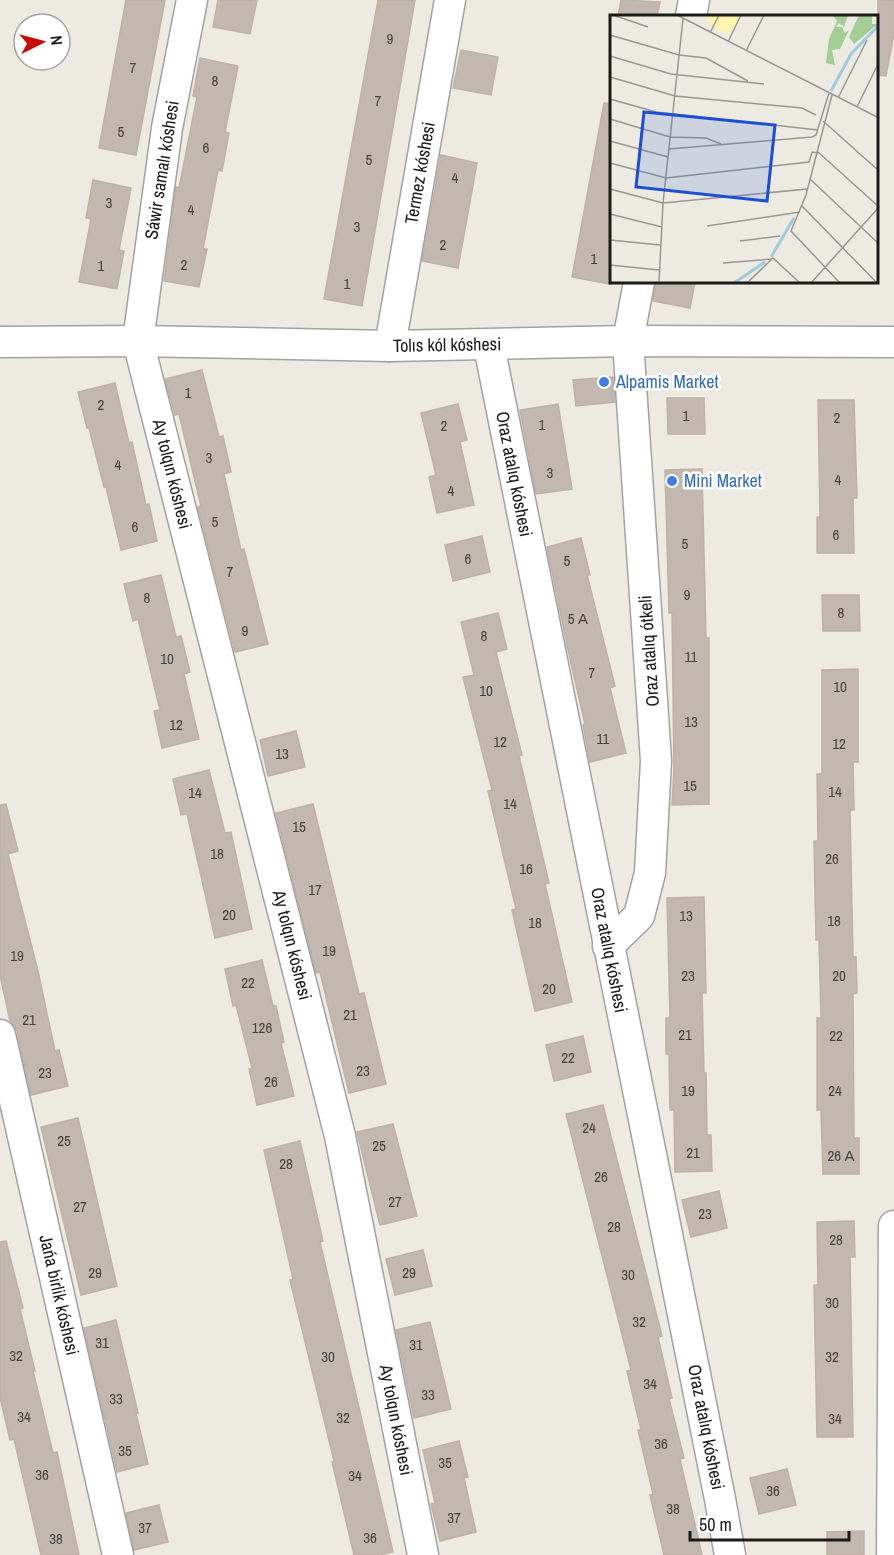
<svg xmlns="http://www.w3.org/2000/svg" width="894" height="1555" font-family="'Archivo Narrow',sans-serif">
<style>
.building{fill:#c2b8b0;stroke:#bfb1a3;stroke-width:1.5}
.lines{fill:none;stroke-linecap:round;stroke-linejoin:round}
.minor-casing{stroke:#a2a2a2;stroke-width:33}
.minor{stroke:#fff;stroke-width:30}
.shop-dot{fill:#3f7fe0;stroke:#fff;stroke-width:2}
.labels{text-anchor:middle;stroke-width:5;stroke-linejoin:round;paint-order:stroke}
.number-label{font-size:15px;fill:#454240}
.street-label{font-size:18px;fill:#1b1b1b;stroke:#fff}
.shop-label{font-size:18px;fill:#366cbe;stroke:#fff;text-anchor:start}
.inset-river{fill:none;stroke:#a0cbdc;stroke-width:3}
.inset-road{fill:none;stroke:#999792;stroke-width:1.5}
.view{fill:#1d4ed8;fill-opacity:0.15;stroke:#1d4ed8;stroke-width:3}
.inset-edge{fill:none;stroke:#1b1b1b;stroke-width:3}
</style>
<rect width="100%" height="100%" fill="#edeae1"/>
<g class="building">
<path d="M126,0H165L136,155L99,148Z"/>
<path d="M218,0H257L250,34L213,27Z"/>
<path d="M378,0H415L362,306L324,299Z"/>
<path d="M621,0L660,2L657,16H618Z"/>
<path d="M878,0H894V34L886,76L878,75Z"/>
<path d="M461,50L498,57L491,95L453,88Z"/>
<path d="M200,58L238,66L225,132L229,133L222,171L218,170L203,249H207L199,287L164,281L176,187L179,188L197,97L193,96Z"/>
<path d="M604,103L612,104V272L610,284L572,277Z"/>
<path d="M441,155L477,163L458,268L422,261Z"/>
<path d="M93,180L131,188L119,250L124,251L117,289L79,282L91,219L86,218Z"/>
<path d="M656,282H695L690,308L653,301Z"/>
<path d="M202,370L219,437L223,436L231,472L224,474L241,550L244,549L268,644L235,652L198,507L201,506L179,414L175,415L165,379Z"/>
<path d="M613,377L615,402L576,406L573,380Z"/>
<path d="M115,383L129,443L132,442L146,505L149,504L157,541L121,550L106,487H104L89,428H87L78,392Z"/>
<path d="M667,398H704L705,434H668Z"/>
<path d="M818,400H854L857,498H853L854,553H817V517H820Z"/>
<path d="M458,404L467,440L460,442L474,505L437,513L429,477L436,475L421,413Z"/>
<path d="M558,404L572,489L536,494L520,410Z"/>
<path d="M702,469L706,638H709V804L672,805L674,769L672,613H669L665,470Z"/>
<path d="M482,536L490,572L453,581L445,545Z"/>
<path d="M581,538L590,575H587L615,686L610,688L626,753L590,762L583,725L585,724L568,650L547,547Z"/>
<path d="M161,575L176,637L181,636L190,672L184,674L199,739L162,748L154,711L160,710L138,619L133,621L124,584Z"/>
<path d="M822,595H859L860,631H823Z"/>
<path d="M498,613L507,649L496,652L522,755L519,756L549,883L545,884L572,1002L535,1011L512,910L516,909L488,791L492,790L463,677L474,675L461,622Z"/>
<path d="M858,669V762H853L854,810H850L853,957H856L857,993L853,994L854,1138H859V1174H823L821,1110H817V1018H821L819,940H816L814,841H818L817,774H822V670Z"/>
<path d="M296,731L305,767L268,776L260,740Z"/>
<path d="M209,770L225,833L231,832L252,929L215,938L187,814L181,815L173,779Z"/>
<path d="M6,804L18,851L8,854L38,971L55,1051L59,1050L68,1086L31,1095L17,1031L10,1021L0,975V805Z"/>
<path d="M313,804L359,994L364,993L386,1084L349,1093L320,972L316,973L276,813Z"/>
<path d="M704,897L706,993H702L704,1073H706L707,1135H711L712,1171L675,1172L674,1110H670L669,1054H666V1018H670L667,898Z"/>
<path d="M262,960L273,1006H276L284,1042L281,1043L294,1096L257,1105L249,1069L252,1068L236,1005L233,1006L225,969Z"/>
<path d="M583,1036L591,1072L554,1081L546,1045Z"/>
<path d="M603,1105L662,1336L658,1337L672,1398L669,1399L684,1458L680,1459L702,1555H664L650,1495L653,1494L638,1430H641L627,1371L631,1370L566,1114Z"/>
<path d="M78,1118L117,1286L81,1295L41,1127Z"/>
<path d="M393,1124L417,1216L380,1225L357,1132Z"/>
<path d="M300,1141L323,1241L320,1242L393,1552L379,1555H354L332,1462L334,1461L290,1280L293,1279L264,1150Z"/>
<path d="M719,1191L727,1228L691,1237L682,1200Z"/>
<path d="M854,1221L855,1257H850L853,1437H817L814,1285H818L817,1222Z"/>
<path d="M6,1241L23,1308L20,1309L35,1371H33L53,1453L57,1452L79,1555H41L14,1439L10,1440L0,1397V1242Z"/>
<path d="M423,1250L432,1286L395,1295L386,1259Z"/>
<path d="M116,1320L138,1413H136L148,1464L117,1472L84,1328Z"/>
<path d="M430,1322L451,1409L414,1418L396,1330Z"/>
<path d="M459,1441L468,1477L464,1478L476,1532L440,1541L431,1504L435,1503L423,1450Z"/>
<path d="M787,1469L796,1505L759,1514L750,1478Z"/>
<path d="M159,1505L168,1542L134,1550L126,1513Z"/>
<path d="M864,1531V1555H827V1532Z"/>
</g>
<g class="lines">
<defs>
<g id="minor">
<path d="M192,0L167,128L138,341L340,1136L423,1555"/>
<path d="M691,16L694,0"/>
<path d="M0,342L138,341L390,346L628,341L894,342"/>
<path d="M390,346L450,0"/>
<path d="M489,346L720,1499L730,1555"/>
<path d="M608,946L639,916L650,873L656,761L628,341L639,282"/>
<path d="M0,1035L118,1555"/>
<path d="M892,1555L894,1226"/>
</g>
</defs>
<use href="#minor" class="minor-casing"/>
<use href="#minor" class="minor"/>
</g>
<g class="shop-dot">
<circle cx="604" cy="382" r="6"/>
<circle cx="672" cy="481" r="6"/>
</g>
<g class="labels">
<g class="number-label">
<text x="390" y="44">9</text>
<text x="133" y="73">7</text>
<text x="215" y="86">8</text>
<text x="378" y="106">7</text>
<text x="121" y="137">5</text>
<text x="206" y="153">6</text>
<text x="369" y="165">5</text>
<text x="455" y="183">4</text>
<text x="109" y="208">3</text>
<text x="191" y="215">4</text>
<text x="357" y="232">3</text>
<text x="443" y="250">2</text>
<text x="594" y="264">1</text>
<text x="184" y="270">2</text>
<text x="101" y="271">1</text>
<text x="347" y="289">1</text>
<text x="188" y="398">1</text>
<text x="101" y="410">2</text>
<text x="686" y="421">1</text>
<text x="837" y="423">2</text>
<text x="542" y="430">1</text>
<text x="444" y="431">2</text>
<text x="209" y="463">3</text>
<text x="118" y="470">4</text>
<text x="550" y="478">3</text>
<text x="838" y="485">4</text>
<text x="451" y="496">4</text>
<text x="215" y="527">5</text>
<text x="135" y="532">6</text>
<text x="836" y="540">6</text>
<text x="685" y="549">5</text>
<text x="468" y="564">6</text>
<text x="567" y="566">5</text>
<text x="230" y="577">7</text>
<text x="687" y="600">9</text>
<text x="147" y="603">8</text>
<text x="841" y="618">8</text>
<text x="578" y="624">5 А</text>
<text x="245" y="636">9</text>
<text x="484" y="641">8</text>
<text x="691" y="662">11</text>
<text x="167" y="664">10</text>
<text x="592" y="678">7</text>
<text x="840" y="692">10</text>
<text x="486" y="696">10</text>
<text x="691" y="727">13</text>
<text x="176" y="730">12</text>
<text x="603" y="744">11</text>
<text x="500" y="747">12</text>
<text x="839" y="749">12</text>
<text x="282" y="759">13</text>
<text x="690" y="791">15</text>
<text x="835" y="797">14</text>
<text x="195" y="798">14</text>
<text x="510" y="809">14</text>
<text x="299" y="832">15</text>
<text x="217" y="859">18</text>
<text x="832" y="864">26</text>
<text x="526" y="874">16</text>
<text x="315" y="895">17</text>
<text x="229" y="920">20</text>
<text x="686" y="921">13</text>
<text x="834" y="926">18</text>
<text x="535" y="928">18</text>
<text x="329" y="956">19</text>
<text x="17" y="961">19</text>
<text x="688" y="981">23</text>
<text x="839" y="981">20</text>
<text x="248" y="988">22</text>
<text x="549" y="994">20</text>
<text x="350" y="1020">21</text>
<text x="29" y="1025">21</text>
<text x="262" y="1033">126</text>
<text x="685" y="1040">21</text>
<text x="836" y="1041">22</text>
<text x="568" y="1063">22</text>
<text x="363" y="1076">23</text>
<text x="45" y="1078">23</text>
<text x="271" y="1087">26</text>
<text x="688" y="1096">19</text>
<text x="835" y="1096">24</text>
<text x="589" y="1133">24</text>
<text x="64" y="1146">25</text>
<text x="379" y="1151">25</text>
<text x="693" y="1158">21</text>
<text x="841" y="1161">26 А</text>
<text x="286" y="1169">28</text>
<text x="601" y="1182">26</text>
<text x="395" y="1207">27</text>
<text x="80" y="1212">27</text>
<text x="705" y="1219">23</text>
<text x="614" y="1232">28</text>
<text x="836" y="1245">28</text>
<text x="95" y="1278">29</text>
<text x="409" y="1278">29</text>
<text x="628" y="1280">30</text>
<text x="832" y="1308">30</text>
<text x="639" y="1327">32</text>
<text x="102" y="1348">31</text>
<text x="416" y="1350">31</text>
<text x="16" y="1361">32</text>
<text x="328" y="1362">30</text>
<text x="832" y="1362">32</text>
<text x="650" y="1389">34</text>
<text x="428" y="1400">33</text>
<text x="116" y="1404">33</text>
<text x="24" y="1422">34</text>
<text x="343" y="1423">32</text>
<text x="835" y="1424">34</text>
<text x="661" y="1449">36</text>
<text x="125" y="1456">35</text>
<text x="445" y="1468">35</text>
<text x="42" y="1480">36</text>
<text x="355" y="1481">34</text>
<text x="773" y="1496">36</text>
<text x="673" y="1514">38</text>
<text x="454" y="1523">37</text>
<text x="145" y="1533">37</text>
<text x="370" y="1543">36</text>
<text x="56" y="1544">38</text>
</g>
<g class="street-label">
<text transform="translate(162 170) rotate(-81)" y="6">Sáwir samalı kóshesi</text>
<text transform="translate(420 173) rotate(-80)" y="6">Termez kóshesi</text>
<text transform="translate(447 345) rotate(-1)" y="6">Tolıs kól kóshesi</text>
<text transform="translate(172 474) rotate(76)" y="6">Ay tolqın kóshesi</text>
<text transform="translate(514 474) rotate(79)" y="6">Oraz atalıq kóshesi</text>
<text transform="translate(649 651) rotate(-94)" y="6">Oraz atalıq ótkeli</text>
<text transform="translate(292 945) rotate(76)" y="6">Ay tolqın kóshesi</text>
<text transform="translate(609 950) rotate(79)" y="6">Oraz atalıq kóshesi</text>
<text transform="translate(59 1295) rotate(77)" y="6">Jańa birlik kóshesi</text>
<text transform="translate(396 1420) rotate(79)" y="6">Ay tolqın kóshesi</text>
<text transform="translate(706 1427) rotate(79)" y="6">Oraz atalıq kóshesi</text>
</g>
<g class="shop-label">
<text x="616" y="388">Alpamis Market</text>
<text x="684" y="487">Mini Market</text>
</g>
</g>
<g transform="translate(610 15)">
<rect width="268" height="268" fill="#edeae1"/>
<path d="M222,0H238L234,12L229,8L226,12H232L235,18L239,15L230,34L222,35L225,50L216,48L219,24L227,6L229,8ZM249,0H262V9H268L244,29L239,22Z" fill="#a2cd95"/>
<path d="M99,0H132L118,20L96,6Z" fill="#fff3ad"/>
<path class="inset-river" d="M221,76L241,39L269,10M161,242L184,203M124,268L155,247"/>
<path class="inset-road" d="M3,0L38,12M67,0L269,103M100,18L109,0M0,20L69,40L96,43L138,66M118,27L131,0M136,36L154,0M0,41L61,59L154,69M0,62L65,81L192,93L206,100M222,80L196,180L181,216L230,268M228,83L257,25M0,84L46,97L208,115M247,92L269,47M0,104L60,122L96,123L111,129M213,106L269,156M0,126L58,142M59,134L202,122L206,120L219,78M0,148L56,163L199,147L202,137L208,138M200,164L269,229M0,174L53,188L197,174M192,191L267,268M0,199L52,212M97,211L190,197M0,225L50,230M130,226L170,221M113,248L162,244M0,250L49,255M49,268L53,188L73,4M137,268L163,243L190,268M201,268L269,192L208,137"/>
<path class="view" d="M34,97L165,110L157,186L26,172Z"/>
<rect width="268" height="268" class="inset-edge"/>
</g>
<g transform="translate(42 42) rotate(84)"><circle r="28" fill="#ffffff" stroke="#a4a4a4" stroke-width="1.5"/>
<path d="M0-4.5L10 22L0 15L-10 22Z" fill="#c70b00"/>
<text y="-9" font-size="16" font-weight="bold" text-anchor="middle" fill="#1b1b1b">N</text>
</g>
<path d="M690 1531v9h159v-9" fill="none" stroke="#1b1b1b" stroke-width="3"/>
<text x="699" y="1531" font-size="18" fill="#1b1b1b" stroke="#ffffff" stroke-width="4.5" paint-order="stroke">50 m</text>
</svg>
